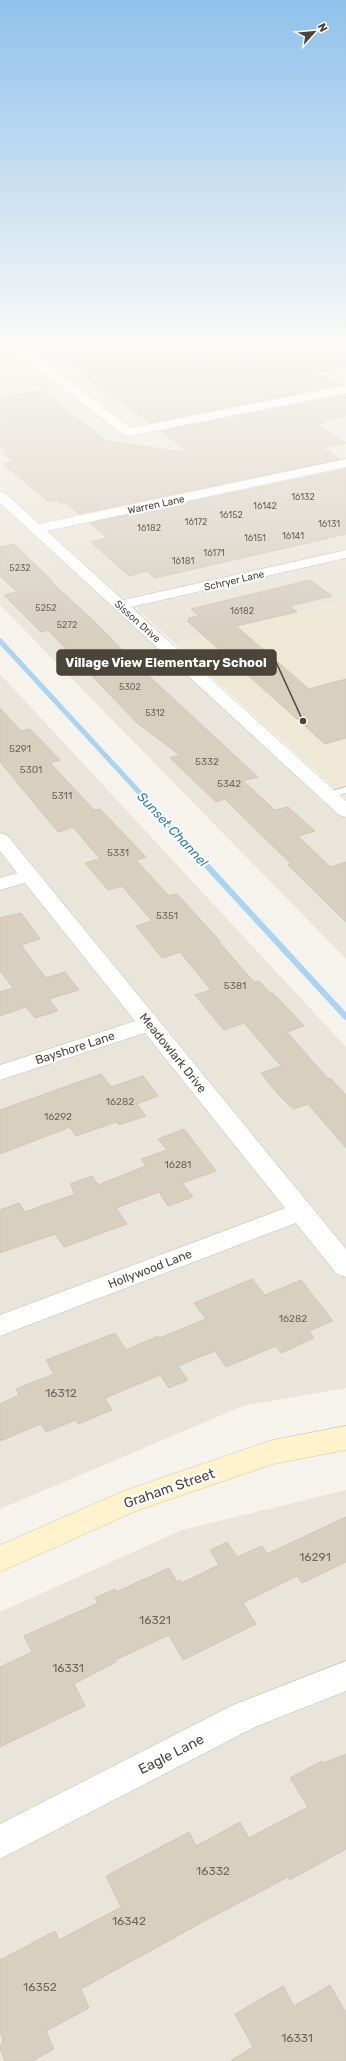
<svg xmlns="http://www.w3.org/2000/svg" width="346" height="2061" font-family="Rubik,sans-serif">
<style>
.residential{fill:#eae5da}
.education{fill:#efe8d6}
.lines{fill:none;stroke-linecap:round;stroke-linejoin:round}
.stream-far1{stroke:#a9d4f2;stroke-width:5}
.stream{stroke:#a9d4f2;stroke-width:6}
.building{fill:#d8cfc1;stroke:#d3c7b4}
.lane-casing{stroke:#c2bbae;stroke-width:1}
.street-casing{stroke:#c2bbae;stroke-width:1}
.secondary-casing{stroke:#d6c79b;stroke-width:1}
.lane{fill:#fff;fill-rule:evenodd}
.street{fill:#fff;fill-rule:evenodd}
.secondary{fill:#fff3cd;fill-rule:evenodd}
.labels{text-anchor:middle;stroke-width:4;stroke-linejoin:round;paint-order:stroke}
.far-number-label{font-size:9px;fill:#6e675b}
.far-street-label{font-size:10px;fill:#4b4439;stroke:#fff}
.number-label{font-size:10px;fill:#6e675b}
.street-label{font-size:12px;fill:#4b4439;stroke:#fff}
.near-number-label{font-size:12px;fill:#6e675b}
.water-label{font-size:13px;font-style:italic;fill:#2e7ab2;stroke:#fff}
.near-street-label{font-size:14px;fill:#4b4439;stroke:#fff}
.leader{fill:none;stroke:#4b4439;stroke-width:1.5}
.callout-dot{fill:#4b4439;stroke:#fff;stroke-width:1.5}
.callout{fill:#4b4439;stroke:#4b4439;stroke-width:1.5}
.callout-label{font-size:13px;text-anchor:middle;font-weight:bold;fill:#fff}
</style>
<rect width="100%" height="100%" fill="#f6f3ec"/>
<g class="residential">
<path d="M0,346H346V601L174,643L100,573L346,815V959L0,605Z"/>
<path d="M0,674L346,1047V1388L243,1406L0,1509Z"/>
<path d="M346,1490V2061H0V1612L182,1530Z"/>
</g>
<path class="education" d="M346,601V799L174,643Z"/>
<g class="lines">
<path class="stream-far1" d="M0,641L151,805"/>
<path class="stream" d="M150,804L346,1017"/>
</g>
<g class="building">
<path d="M49,346H182L196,354L202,350L199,346H206V350L247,353L250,346H346V367L316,373L340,385L150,423L63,359Z"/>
<path d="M41,391L107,441L190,453L161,431L346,395V416L320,421L324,423L318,425L346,443L323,448L340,459L79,514L66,502L60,503L57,500L49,502L3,464L14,462L2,452L7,451L0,445V398Z"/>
<path d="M346,469V534L155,578L147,571L129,576L91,542L107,538L90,523Z"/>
<path d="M14,544L52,581H50L92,619L136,664L258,777L243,781L275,810L288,807L315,831L298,836L330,867L346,862V922L288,865L291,864L225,799L216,802L170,758L180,755L137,723L48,630L41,632L4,595L17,592L0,576V547Z"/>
<path d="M310,580L332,596L290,606L297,612L236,626L309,689L346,679V738L325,744L187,621L190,620L188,618L199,616L191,609Z"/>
<path d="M0,708L21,731L30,729L60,760L50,763L94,810L100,809L146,857L136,860L169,896L177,894L220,941H218L254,982L259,981L271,994L273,993L304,1026L287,1032L328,1079L330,1078L346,1095V1148L308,1104L293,1109L276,1092L261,1073L281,1066L244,1023L224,1030L195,995L211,990L180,952L162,958L136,926L152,921L122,886L108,890L85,863L100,859L73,827L58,832L0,762Z"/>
<path d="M21,913L40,939L21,945L46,978L65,972L79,990L49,999L58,1011L35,1018L26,1007L0,1016V992L13,988L0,971V918Z"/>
<path d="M101,1074L111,1087L143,1076L158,1096L137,1104L146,1116L119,1125L116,1122L76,1136L70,1127L0,1154V1110Z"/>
<path d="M184,1129L216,1171L182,1183L193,1197L168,1206L159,1192L116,1208L127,1224L64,1247L55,1234L0,1253V1210L19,1203L25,1212L75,1194L70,1184L92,1176L98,1185L146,1166L141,1159L167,1150L158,1139Z"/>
<path d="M252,1279L265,1295L301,1280L333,1321L309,1331L314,1338L281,1353L276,1346L226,1367L215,1351L178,1366L188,1380L169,1388L160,1375L105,1398L112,1410L78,1424L76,1420L46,1432L41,1424L0,1441V1404L19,1395L16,1389L54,1374L46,1360L115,1333L126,1350L158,1336L160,1338L206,1319L194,1303Z"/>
<path d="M346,1517V1562L302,1583L297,1576L243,1603L256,1624L183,1660L169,1635L115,1660L116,1662L74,1684L85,1706L0,1747V1667L32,1652L24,1636L98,1603L95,1598L115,1589L116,1592L169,1568L177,1582L180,1580L182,1583L219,1565L210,1550L227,1542L237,1557L262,1546L267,1554Z"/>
<path d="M346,1754V1849L290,1880L288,1877L199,1924L81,1989L89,2008L46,2031L54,2049L32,2061H5L0,2049L3,2039L0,2032V1960L55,1931L59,1940L121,1907L106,1876L189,1832L196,1846L240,1822L249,1838L308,1807L290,1778L322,1761L323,1763Z"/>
<path d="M330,1985L346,2013V2061H230L253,2047L235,2014L283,1986L294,2006Z"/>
</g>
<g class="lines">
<defs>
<path id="lane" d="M346,787V793L329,798L324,795L325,793Z"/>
<g id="street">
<path d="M8,346H22L131,428L346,385V393L129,436L124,435Z"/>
<path d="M183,346H197L201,350L195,353Z"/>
<path d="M346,459V467L47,531L123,600L346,550V558L131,607L346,801V817L339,815L0,503V492L5,493L39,524Z"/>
<path d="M0,833L7,835L346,1249V1277L337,1274L296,1223L0,1336V1315L285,1208L145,1033L0,1080V1065L135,1021L25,883L0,890V878L17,873L0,851Z"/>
<path d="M346,1661V1691L255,1727L0,1859V1824L233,1705Z"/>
</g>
<path id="secondary" d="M346,1426V1450L273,1464L136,1511L0,1572V1545L126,1490L273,1440Z"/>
</defs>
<use href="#lane" class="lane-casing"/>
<use href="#street" class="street-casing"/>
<use href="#secondary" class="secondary-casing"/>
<use href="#lane" class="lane"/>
<use href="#street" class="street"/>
<use href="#secondary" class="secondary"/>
</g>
<linearGradient id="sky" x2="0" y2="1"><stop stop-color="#8fc1ec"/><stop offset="0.54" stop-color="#fbfaf6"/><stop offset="1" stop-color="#fbfaf6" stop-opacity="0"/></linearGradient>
<rect width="346" height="635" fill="url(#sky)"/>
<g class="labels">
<g class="far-number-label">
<text x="303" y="500">16132</text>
<text x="265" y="509">16142</text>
<text x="231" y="518">16152</text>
<text x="196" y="525">16172</text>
<text x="329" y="527">16131</text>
<text x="149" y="531">16182</text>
<text x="293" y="539">16141</text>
<text x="255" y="541">16151</text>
<text x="214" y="556">16171</text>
<text x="183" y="564">16181</text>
<text x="20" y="571">5232</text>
<text x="46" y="611">5252</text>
<text x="242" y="614">16182</text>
<text x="67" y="628">5272</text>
<text x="130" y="690">5302</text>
<text x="155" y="716">5312</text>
</g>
<g class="far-street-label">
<text transform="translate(156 504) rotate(-12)" y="4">Warren Lane</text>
<text transform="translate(234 580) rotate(-13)" y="4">Schryer Lane</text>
<text transform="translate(138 621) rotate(42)" y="4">Sisson Drive</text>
</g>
<g class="number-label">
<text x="20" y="752">5291</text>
<text x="207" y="765">5332</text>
<text x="31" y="773">5301</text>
<text x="229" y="787">5342</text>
<text x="62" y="799">5311</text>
<text x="118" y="856">5331</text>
<text x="167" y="919">5351</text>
<text x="235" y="989">5381</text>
<text x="120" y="1105">16282</text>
<text x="58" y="1120">16292</text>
<text x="178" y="1168">16281</text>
<text x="293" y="1322">16282</text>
</g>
<g class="street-label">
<text transform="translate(75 1048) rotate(-18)" y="4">Bayshore Lane</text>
<text transform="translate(173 1053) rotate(51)" y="4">Meadowlark Drive</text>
<text transform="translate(150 1269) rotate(-21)" y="4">Hollywood Lane</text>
</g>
<g class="near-number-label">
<text x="61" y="1397">16312</text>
<text x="315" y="1561">16291</text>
<text x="155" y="1624">16321</text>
<text x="68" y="1672">16331</text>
<text x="213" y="1875">16332</text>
<text x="129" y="1925">16342</text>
<text x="40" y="1991">16352</text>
<text x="297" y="2042">16331</text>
</g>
<g class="water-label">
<text transform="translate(173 829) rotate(47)" y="5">Sunset Channel</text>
</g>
<g class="near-street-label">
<text transform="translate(169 1488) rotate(-19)" y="5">Graham Street</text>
<text transform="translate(171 1754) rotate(-27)" y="5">Eagle Lane</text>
</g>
</g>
<path class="leader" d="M303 721L276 662"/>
<circle class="callout-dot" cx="303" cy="721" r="4"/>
<rect class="callout" x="57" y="650" width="219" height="25" rx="4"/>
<g class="callout-label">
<text x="166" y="667">Village View Elementary School</text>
</g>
<g transform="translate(314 32) rotate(63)" stroke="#ffffff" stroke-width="3" paint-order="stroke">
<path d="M0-3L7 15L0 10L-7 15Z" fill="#4b4439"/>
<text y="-6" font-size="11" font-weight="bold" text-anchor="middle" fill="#4b4439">N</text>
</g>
</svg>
